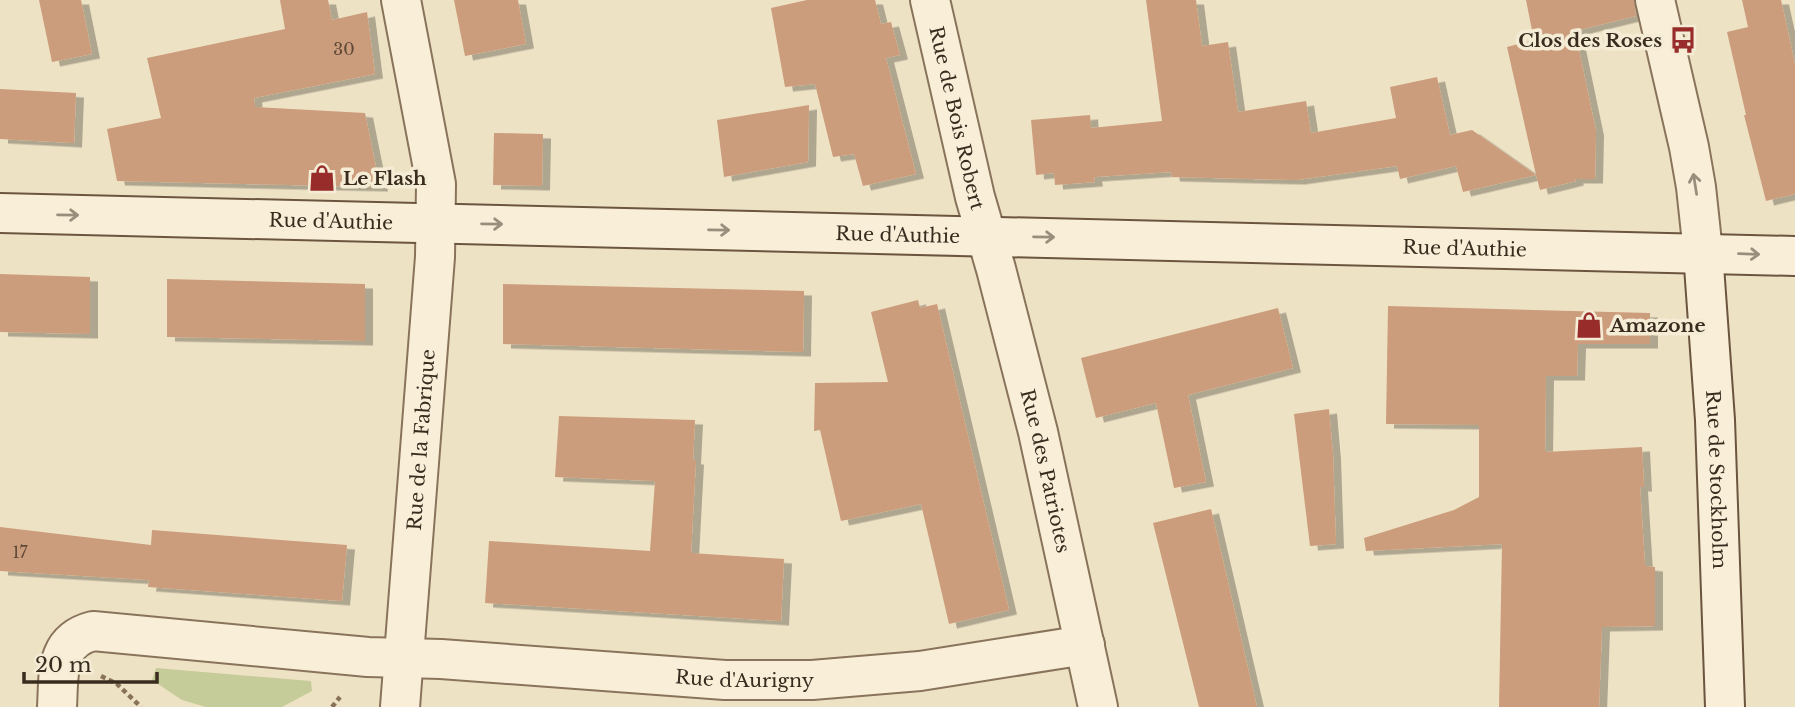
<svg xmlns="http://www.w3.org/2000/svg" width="1795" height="707" font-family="'Libre Baskerville',serif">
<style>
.green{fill:#c6cc99}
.building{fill:#cc9d7b;filter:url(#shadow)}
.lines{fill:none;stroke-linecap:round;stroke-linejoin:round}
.street-casing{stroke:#89745b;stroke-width:42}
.secondary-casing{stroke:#6b553e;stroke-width:42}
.path{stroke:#89745b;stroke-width:4.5;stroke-dasharray:5 3.5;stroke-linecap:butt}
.street{stroke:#f9efd9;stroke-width:38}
.secondary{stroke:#f9efd9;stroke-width:38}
.oneway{stroke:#998e7c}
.labels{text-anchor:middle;stroke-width:7;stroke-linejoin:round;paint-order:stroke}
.number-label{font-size:16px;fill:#5e4836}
.poi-label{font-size:19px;font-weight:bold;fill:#392c1f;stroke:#f5ecd5;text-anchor:start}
.street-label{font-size:19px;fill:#392c1f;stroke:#f5ecd5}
</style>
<defs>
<filter id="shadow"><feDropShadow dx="8" dy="4.5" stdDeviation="0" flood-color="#0004"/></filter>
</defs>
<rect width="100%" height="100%" fill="#eee2c5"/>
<path class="green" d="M156,668L311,681L312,691L282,707H206L182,700L152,680Z"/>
<g class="building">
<path d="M39,0H81L92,54L52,62Z"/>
<path d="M280,0H328L332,20L367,12L375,74L254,98L255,107L365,113L380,187L117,181L107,129L161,118L147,58L285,29Z"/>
<path d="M454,0H518L526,44L465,56Z"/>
<path d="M807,0H875L881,24L891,22L900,55L886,58L916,174L863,186L854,154L833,157L815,84L785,87L771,8Z"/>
<path d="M1146,0H1196L1202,46L1228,42L1238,112L1306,101L1311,133L1396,118L1390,87L1437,77L1450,135L1472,130L1536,175L1507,47L1534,40L1526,0H1634L1636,16L1575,31L1596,131L1595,179H1575L1576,181L1540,190L1536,175L1463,192L1456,166L1400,179L1397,166L1297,180L1172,177L1171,172L1094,177L1095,182L1055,185L1054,173L1036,175L1031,120L1090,115L1091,128L1162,121Z"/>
<path d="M1742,0H1781L1795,64V194L1766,201L1744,115H1746L1727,32L1748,27Z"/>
<path d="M0,89L76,93L74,143L0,139Z"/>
<path d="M809,105L808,162L724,177L717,120Z"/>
<path d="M494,133L543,134L542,186L493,185Z"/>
<path d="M0,274L90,277V334L0,332Z"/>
<path d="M167,279L365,284V341L167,337Z"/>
<path d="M503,284L804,291L803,352L503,344Z"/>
<path d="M918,300L920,308L937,304L1009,610L949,624L921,504L841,521L820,430L814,431L815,383L888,382L871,312Z"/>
<path d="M1388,306L1650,313V344H1578L1577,376H1546L1545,452L1642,447L1644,487H1640L1645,566L1655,567V626L1602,627L1599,707H1499L1502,544L1366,551L1364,538L1454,510L1479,497V425L1386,424Z"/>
<path d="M1278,308L1293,368L1188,395L1206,482L1174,488L1156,403L1096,418L1081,358Z"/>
<path d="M1329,409L1333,455L1336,544L1310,546L1294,414Z"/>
<path d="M559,416L695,420L693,460H696L691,553L784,559L781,621L485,603L489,541L650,551L655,481L555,477Z"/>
<path d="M1211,509L1257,707H1199L1153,523Z"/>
<path d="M0,527L151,545L152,530L347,545L342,601L148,587L149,580L0,571Z"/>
</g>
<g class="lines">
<defs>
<g id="street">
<path id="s1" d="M930,0L975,197L996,269L1038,432L1098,707"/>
<path d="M1655,0L1689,147L1696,187L1703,252"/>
<path id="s2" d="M57,707C59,675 54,641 93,631L368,657L441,659L725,680H812L920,671L1085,645"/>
<path id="s3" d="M400,707L435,257L436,184L401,0"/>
</g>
<g id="secondary">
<path id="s4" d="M0,213L1795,256"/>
<path id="s5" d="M1703,252L1715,420L1725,707"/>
</g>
</defs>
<use href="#street" class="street-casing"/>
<use href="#secondary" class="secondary-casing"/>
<g class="path">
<path d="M101,676L117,684L141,707"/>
<path d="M332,707L340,697"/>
</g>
<use href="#street" class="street"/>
<use href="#secondary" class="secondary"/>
</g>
<defs><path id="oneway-shaft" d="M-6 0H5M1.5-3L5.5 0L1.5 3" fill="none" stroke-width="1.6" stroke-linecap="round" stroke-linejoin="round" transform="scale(1.75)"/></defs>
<g class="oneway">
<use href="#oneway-shaft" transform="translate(1695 184) rotate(-99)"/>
<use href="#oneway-shaft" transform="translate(68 215) rotate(1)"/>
<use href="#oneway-shaft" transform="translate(492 224) rotate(1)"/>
<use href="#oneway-shaft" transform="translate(719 230) rotate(1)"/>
<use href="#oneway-shaft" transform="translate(1044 237) rotate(1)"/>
<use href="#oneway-shaft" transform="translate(1749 254) rotate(2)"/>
</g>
<defs>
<symbol id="bus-bare" viewBox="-9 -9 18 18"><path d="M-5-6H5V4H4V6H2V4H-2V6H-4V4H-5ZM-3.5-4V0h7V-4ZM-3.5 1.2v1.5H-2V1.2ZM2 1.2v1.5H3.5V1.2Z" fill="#982c2b" stroke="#f5ecd5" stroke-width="2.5" paint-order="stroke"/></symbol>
<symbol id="shop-bare" viewBox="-9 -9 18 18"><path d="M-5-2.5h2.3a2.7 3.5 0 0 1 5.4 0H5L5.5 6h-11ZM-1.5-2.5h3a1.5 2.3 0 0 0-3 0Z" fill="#982c2b" stroke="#f5ecd5" stroke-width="2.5" paint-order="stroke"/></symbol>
</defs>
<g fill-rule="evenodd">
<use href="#bus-bare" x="1664" y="21" width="38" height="38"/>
<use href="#shop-bare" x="303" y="159" width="38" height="38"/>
<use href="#shop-bare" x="1570" y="306" width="38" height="38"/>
</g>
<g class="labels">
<g class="number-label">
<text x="344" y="55">30</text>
<text x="20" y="558">17</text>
</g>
<g class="poi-label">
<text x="1662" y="47" text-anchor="end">Clos des Roses</text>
<text x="343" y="185">Le Flash</text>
<text x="1610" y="332">Amazone</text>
</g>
<g class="street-label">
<text dy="7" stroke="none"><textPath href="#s1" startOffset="121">Rue de Bois Robert</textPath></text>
<text dy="7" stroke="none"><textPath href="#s4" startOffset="331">Rue d'Authie</textPath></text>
<text dy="7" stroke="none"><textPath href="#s4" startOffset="898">Rue d'Authie</textPath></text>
<text dy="7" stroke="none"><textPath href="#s4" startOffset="1465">Rue d'Authie</textPath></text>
<text dy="7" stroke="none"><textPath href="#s3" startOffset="268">Rue de la Fabrique</textPath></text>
<text dy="7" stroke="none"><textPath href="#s1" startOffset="485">Rue des Patriotes</textPath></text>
<text dy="7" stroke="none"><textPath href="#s5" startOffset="228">Rue de Stockholm</textPath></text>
<text dy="7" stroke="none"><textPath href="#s2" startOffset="746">Rue d'Aurigny</textPath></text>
</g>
</g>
<path d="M24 672v10h133v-10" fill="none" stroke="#392c1f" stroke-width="3.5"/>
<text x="35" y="672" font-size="21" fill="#392c1f" stroke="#f5ecd5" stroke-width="5" paint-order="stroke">20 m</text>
</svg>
